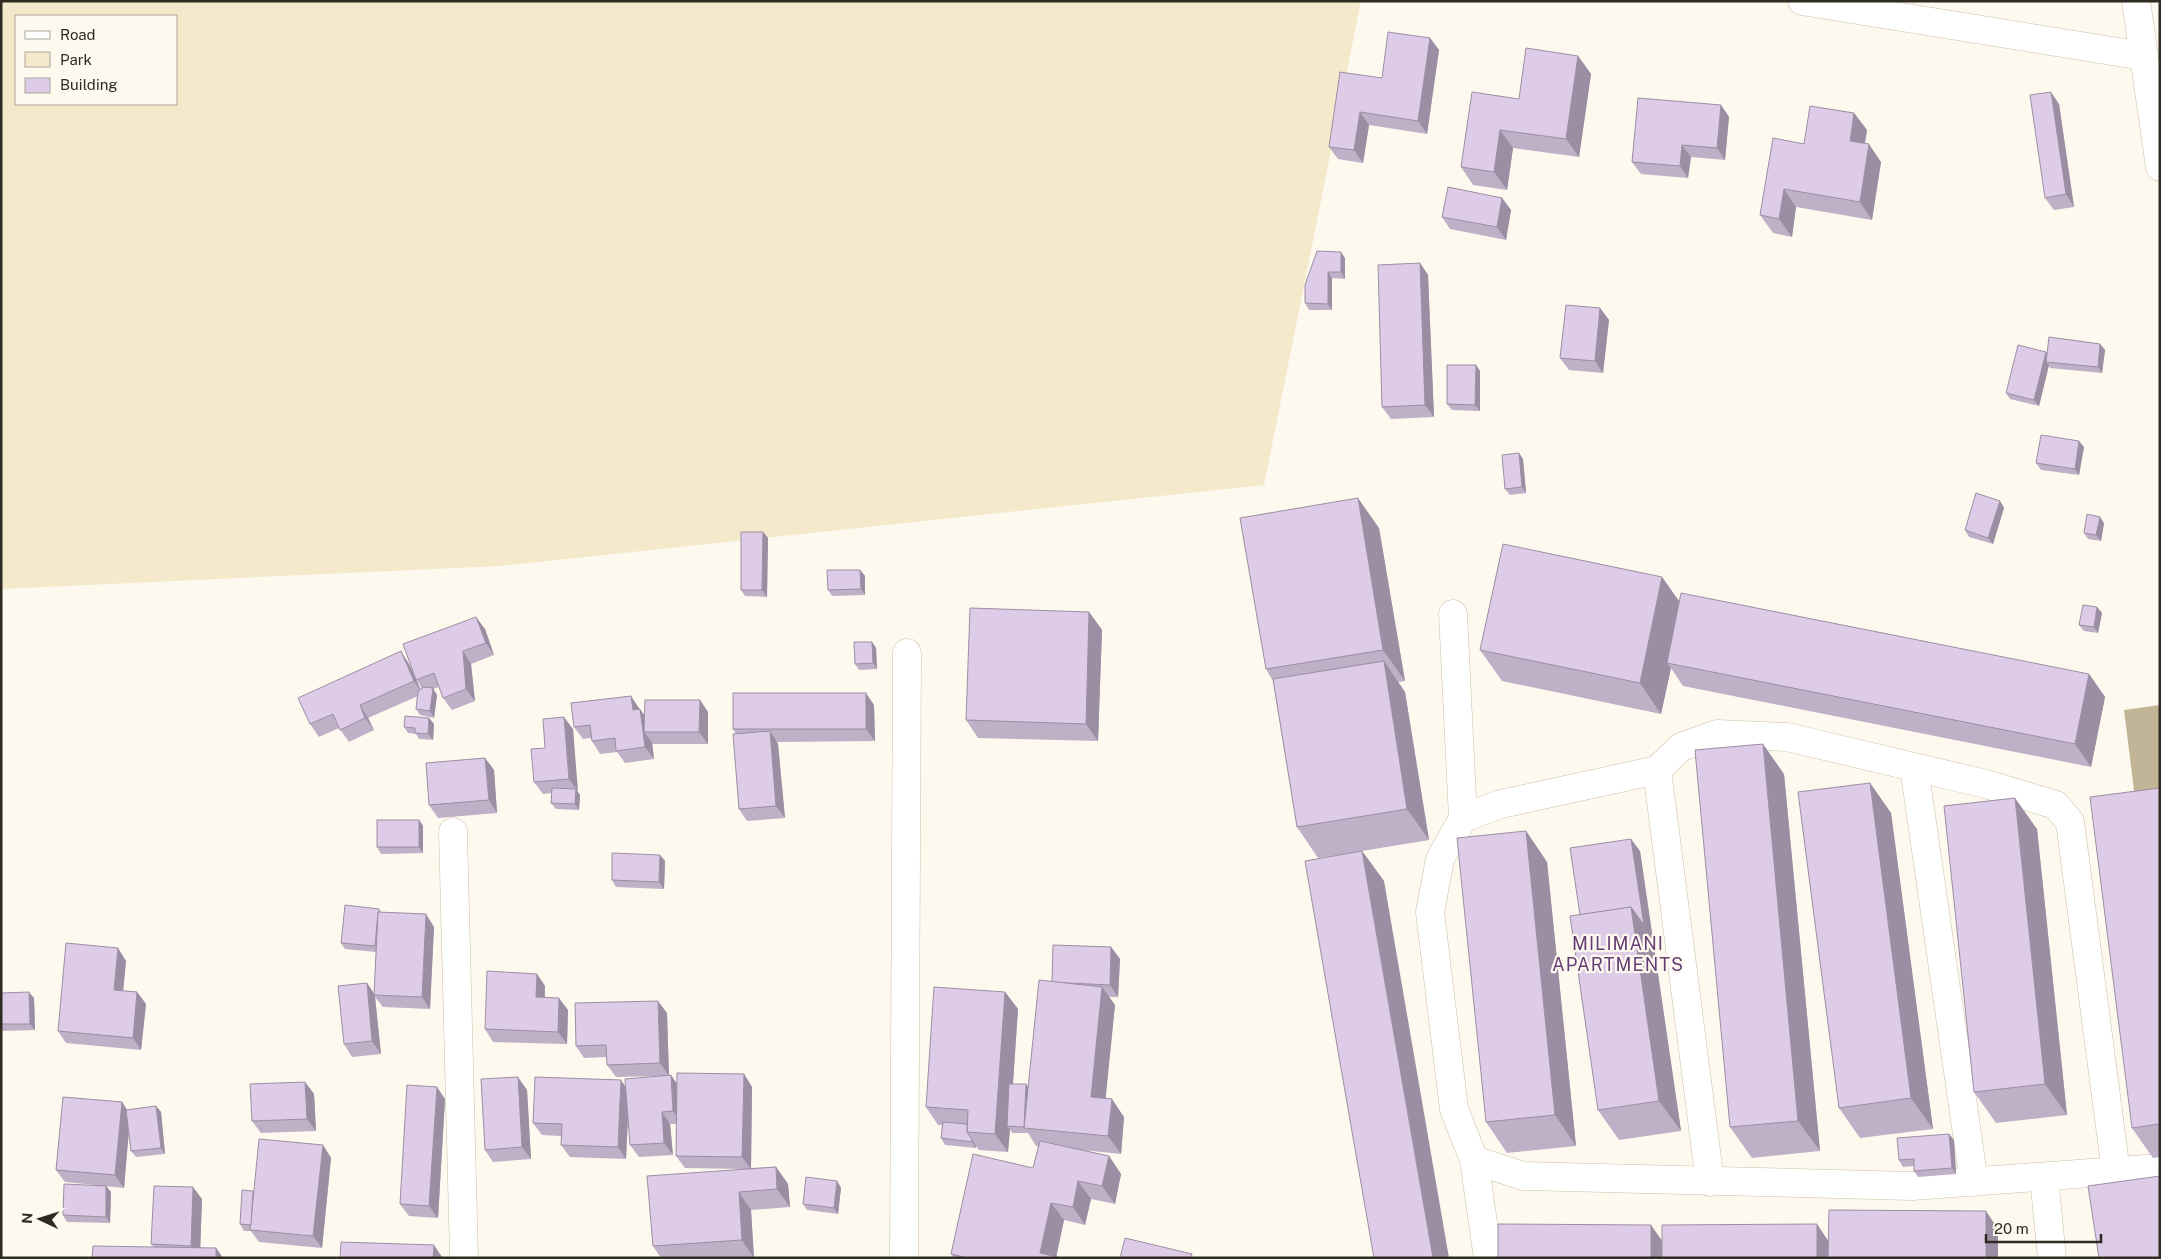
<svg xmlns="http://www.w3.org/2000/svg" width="2161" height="1259" font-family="'Public Sans',sans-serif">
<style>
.green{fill:#f5e9cb;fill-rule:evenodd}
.water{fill:#c2b597}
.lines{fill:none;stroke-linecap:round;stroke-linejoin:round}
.street-casing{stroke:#cbbfa4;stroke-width:29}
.street{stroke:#fff;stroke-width:28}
.wall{fill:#bfafc7;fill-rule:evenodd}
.shaded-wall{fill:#9b8ea2}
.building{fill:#decbe7;stroke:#9b8ea2}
.labels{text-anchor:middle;stroke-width:4.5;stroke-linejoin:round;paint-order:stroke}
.quarter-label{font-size:18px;letter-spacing:1px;fill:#653d75;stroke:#fef9ee}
</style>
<rect width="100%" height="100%" fill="#fef9ee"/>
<path class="green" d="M1,1H1361L1264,485L501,566L1,589ZM16,16H176V104H16Z"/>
<path class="water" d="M2160,705V795L2135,798L2124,710Z"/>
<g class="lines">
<defs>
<g id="street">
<path d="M1802,1L2143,56"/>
<path d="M2136,1L2160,167"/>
<path d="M1453,614L1463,818L1440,859L1430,912L1454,1109L1474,1160L1523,1176L1912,1186L2160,1168"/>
<path d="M1914,767L1974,1182"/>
<path d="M1657,770L1710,1182"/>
<path d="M1463,818L1501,804L1657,770L1681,747L1717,734L1787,737L1986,784L2056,805L2070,822L2116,1172"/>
<path d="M453,832L464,1258"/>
<path d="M1474,1160L1488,1258"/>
<path d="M2044,1177L2052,1258"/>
<path d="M904,1258L907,653"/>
</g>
</defs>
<use href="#street" class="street-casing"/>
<use href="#street" class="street"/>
</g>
<g class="wall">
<path d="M1430,38L1439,50L1427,134L1369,125L1363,163L1338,159L1329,147L1382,78Z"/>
<path d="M1578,56L1591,74L1579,157L1513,148L1507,190L1473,185L1461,167L1519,99Z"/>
<path d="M2059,104L2074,207L2054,210L2045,198Z"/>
<path d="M1721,105L1729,117L1725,160L1691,157L1688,178L1641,174L1632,162Z"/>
<path d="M1854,113L1867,130L1865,144L1881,162L1872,220L1796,207L1792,237L1773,233L1760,215L1804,144Z"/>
<path d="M1502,198L1511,210L1506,240L1450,229L1442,217Z"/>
<path d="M1345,258V279L1332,278V310H1309L1305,303V285Z"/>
<path d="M1420,263L1428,275L1434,417L1391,419L1382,407Z"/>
<path d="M1600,308L1609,320L1603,373L1569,370L1560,358Z"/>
<path d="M2100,344L2105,350L2102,373L2050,368L2049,365L2039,406L2010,399L2006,393L2046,352L2047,353Z"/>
<path d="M1476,365L1480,371V411L1452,410L1447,404Z"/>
<path d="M2084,447L2079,475L2041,470L2036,463Z"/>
<path d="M1519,453L1523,459L1526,493L1510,495L1505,489Z"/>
<path d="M2000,501L2004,508L1993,544L1969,537L1965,530Z"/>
<path d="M2104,523L2101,541L2088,539L2084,533Z"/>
<path d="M1379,528L1405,681L1398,682L1405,692L1429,840L1362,851L1384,881L1357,852L1318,858L1297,827L1273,681L1266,669Z"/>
<path d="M763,532L768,538L767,597L745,596L741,590Z"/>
<path d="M860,570L865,576V595L832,596L828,590Z"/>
<path d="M1662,577L1679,601L2089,674L2105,697L2091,767L1683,686L1671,668L1661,714L1502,681L1480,650Z"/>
<path d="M2097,607L2102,613L2098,633L2084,631L2079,625Z"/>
<path d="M1089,612L1102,630L1098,741L978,738L966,720Z"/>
<path d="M485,629L494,655L471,664L475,701L452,710L443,698L439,687L433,689L437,695L434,718L420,715L416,709L418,696L368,718L374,730L349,742L339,728L319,737L310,724L409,664L416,680ZM417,680L422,689L421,690Z"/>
<path d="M872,642L876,648L877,669L859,670L855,664Z"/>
<path d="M700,700L708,712V744H653L652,743L654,759L625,763L617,752L600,754L592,741L591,738L583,739L574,727L639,708L644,716Z"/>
<path d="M874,705L875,741L777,742L778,744L785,818L747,821L739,809L736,734L733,729Z"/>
<path d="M429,718L434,724L433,740L419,739L416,734L408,733L404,727Z"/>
<path d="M573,729L577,791L580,795L579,810L556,809L551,803L552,793L543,794L534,782L545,748Z"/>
<path d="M485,758L494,770L497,813L438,818L429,805Z"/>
<path d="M1784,774L1820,1151L1752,1158L1730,1127Z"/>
<path d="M1870,783L1891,813L1933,1129L1860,1138L1839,1108Z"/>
<path d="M2160,788V1157L2153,1158L2132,1128Z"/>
<path d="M419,820L423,826V853L381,854L377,847Z"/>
<path d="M2037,829L2067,1115L1996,1123L1974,1092Z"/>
<path d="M1526,831L1547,862L1576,1146L1507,1153L1486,1122Z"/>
<path d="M1640,851L1681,1131L1619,1140L1598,1110L1580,915Z"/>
<path d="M660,855L665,861L664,889L616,887L612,880Z"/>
<path d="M379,909L382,913L434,927L430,1009L383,1007L375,997L381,1054L352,1057L344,1044L367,983L374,994L376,952L345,949L341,943Z"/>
<path d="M1111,947L1120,959L1118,997H1109L1115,1005L1105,1099L1124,1117L1121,1154L1083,1150L1109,1156L1121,1174L1115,1204L1091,1199L1085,1225L1064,1220L1056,1257L1061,1258H954L951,1254L1033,1168L1038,1146H1036L1028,1133H1012L1010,1129L1008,1152L979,1150L976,1146V1148L945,1145L941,1138L942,1125H938L926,1107L1005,992L1018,1009L1013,1084H1026L1028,1087L1052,982Z"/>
<path d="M126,961L123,991L137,992L146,1004L141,1050L66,1043L58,1031Z"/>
<path d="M537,974L545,986V997L568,1010L567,1044L493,1042L485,1029Z"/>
<path d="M1,993L34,998L35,1030L1,1031Z"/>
<path d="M667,1013L669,1075H671L677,1084L744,1074L752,1087L751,1168L776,1167L788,1184L790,1207L751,1210L754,1258H661L653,1246L743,1169L685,1168L676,1156V1124H670L673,1155L639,1157L630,1145L628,1119L626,1159L570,1157L561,1145V1136L542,1135L533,1123L626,1087L661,1076L616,1077L607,1065V1057L584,1058L576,1046Z"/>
<path d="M305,1082L314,1094L316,1131L261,1133L252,1121Z"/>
<path d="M527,1090L531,1159L493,1162L485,1150Z"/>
<path d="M445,1099L438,1218L409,1216L400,1204Z"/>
<path d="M122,1102L127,1110L156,1106L161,1112L165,1154L136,1157L131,1151L129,1131L124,1188L65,1182L56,1170Z"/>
<path d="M1949,1134L1954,1140L1956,1174L1918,1177L1914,1171V1166L1903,1167L1899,1160Z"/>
<path d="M323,1145L331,1158L322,1248L259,1242L251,1231H244L240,1224L254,1192Z"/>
<path d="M837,1181L841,1188L838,1214L807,1210L803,1204Z"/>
<path d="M106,1186L111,1192L110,1223L67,1222L63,1215Z"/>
<path d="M202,1199L200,1248H216L223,1258H92L154,1247L151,1244Z"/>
</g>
<g class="shaded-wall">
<path d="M1430,38L1439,50L1427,134L1418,121Z"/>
<path d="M1578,56L1591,74L1579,157L1566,139Z"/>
<path d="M2051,92L2059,104L2074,207L2066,194Z"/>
<path d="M1721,105L1729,117L1725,160L1717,148Z"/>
<path d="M1360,112L1369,125L1363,163L1354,150Z"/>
<path d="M1854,113L1867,130L1862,159L1850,141Z"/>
<path d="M1500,130L1513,148L1507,190L1494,172Z"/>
<path d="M1869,144L1881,162L1872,220L1860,202Z"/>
<path d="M1682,145L1691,157L1688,178L1680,166Z"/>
<path d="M1784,189L1796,207L1792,237L1779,219Z"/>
<path d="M1502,198L1511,210L1506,240L1497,227Z"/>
<path d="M1341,252L1345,258V279L1341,272Z"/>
<path d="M1420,263L1428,275L1434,417L1425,405Z"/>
<path d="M1328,272L1332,278V310L1328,304Z"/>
<path d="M1600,308L1609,320L1603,373L1595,361Z"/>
<path d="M2100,344L2105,350L2102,373L2098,367Z"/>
<path d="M2046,352L2050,358L2046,362L2049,365L2039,406L2034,400Z"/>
<path d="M1476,365L1480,371V411L1475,405Z"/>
<path d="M2079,441L2084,447L2079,475L2075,469Z"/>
<path d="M1519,453L1523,459L1526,493L1522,487Z"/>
<path d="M1358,498L1379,528L1405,681L1383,650Z"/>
<path d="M2000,501L2004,508L1993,544L1988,538Z"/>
<path d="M2100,517L2104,523L2101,541L2096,535Z"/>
<path d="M763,532L768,538L767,597L762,590Z"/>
<path d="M860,570L865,576V595L861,589Z"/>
<path d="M1662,577L1683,607L1667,663L1671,668L1661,714L1640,683Z"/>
<path d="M2097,607L2102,613L2098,633L2094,627Z"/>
<path d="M1089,612L1102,630L1098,741L1086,724Z"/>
<path d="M476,617L485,629L494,655L486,643Z"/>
<path d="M872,642L876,648L877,669L873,663Z"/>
<path d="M401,651L409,664L422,694L414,681Z"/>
<path d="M463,651L471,664L475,701L466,689Z"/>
<path d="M1384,661L1405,692L1429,840L1407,809Z"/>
<path d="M2089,674L2105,697L2091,767L2075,744Z"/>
<path d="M433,688L437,695L434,718L430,711Z"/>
<path d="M866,693L874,705L875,741L866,729Z"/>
<path d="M631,696L639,708L642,722L633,710Z"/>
<path d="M700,700L708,712V744L699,732Z"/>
<path d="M360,705L368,718L374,730L365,718Z"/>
<path d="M640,709L649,722L644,732L652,742L654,759L645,747Z"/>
<path d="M564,717L573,729L578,791L569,779Z"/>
<path d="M429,718L434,724L433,740L428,734Z"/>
<path d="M770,731L778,744L785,818L776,806Z"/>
<path d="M1763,744L1784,774L1820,1151L1798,1121Z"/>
<path d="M485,758L494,770L497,813L489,800Z"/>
<path d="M1870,783L1891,813L1933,1129L1911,1098Z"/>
<path d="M576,789L580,795L579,810L575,804Z"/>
<path d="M2015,798L2037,829L2067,1115L2045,1084Z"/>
<path d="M419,820L423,826V853L419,847Z"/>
<path d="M1526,831L1547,862L1576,1146L1555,1115Z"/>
<path d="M1631,839L1640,851L1681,1131L1659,1101L1631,907Z"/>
<path d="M1362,851L1384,881L1449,1258H1433Z"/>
<path d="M660,855L665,861L664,889L659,882Z"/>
<path d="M426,914L434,927L430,1009L422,997Z"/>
<path d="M1111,947L1120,959L1118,997L1110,985Z"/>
<path d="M118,948L126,961L122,1002L114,990Z"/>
<path d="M537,974L545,986L544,1009L536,997Z"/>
<path d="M367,983L375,995H374L375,997L381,1054L372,1041Z"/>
<path d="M1102,987L1115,1005L1104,1115L1091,1097Z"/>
<path d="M29,992L34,998L35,1030L30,1024Z"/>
<path d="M137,992L146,1004L141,1050L133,1038Z"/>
<path d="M1005,992L1018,1009L1010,1126H1007L1010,1129L1008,1152L995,1134Z"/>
<path d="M559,998L568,1010L567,1044L558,1032Z"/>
<path d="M658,1001L667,1013L669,1076L660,1063Z"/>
<path d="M744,1074L752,1087L751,1169L742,1157Z"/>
<path d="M671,1075L679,1087L682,1124L673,1111Z"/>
<path d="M518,1077L527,1090L531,1159L522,1147Z"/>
<path d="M621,1080L629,1092L626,1159L618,1147Z"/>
<path d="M305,1082L314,1094L316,1131L307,1119Z"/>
<path d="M1026,1084L1031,1091L1025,1127Z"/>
<path d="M437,1087L445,1099L438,1218L429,1206Z"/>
<path d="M1112,1099L1124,1117L1121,1154L1108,1136Z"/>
<path d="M122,1102L130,1115L124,1188L115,1175Z"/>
<path d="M156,1106L161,1112L165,1154L161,1148Z"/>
<path d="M662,1112L670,1124L673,1155L664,1143Z"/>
<path d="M1949,1134L1954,1140L1956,1174L1952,1168Z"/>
<path d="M972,1140L976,1146V1148L972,1142Z"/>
<path d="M323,1145L331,1158L322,1248L313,1236Z"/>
<path d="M1109,1156L1121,1174L1115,1204L1102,1186Z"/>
<path d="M776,1167L788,1184L790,1207L777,1189Z"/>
<path d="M837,1181L841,1188L838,1214L834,1208Z"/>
<path d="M1078,1181L1091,1199L1085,1225L1073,1207Z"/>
<path d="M106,1186L111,1192L110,1223L106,1217Z"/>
<path d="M193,1187L202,1199L200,1258L191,1246Z"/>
<path d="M739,1192L751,1210L754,1258L742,1240Z"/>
<path d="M1051,1203L1064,1220L1056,1258L1040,1253Z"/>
<path d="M1986,1211L1998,1229V1258H1986Z"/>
<path d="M1817,1224L1829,1242L1830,1258H1817Z"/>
<path d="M1651,1225L1663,1242V1258H1651Z"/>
<path d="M434,1245L442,1257V1258H433Z"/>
<path d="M216,1248L223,1258H216Z"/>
</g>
<g class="building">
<path d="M1388,32L1430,38L1418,121L1360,112L1354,150L1329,147L1340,72L1382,78Z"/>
<path d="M1526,48L1578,56L1566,139L1500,130L1494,172L1461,167L1472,92L1519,99Z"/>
<path d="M2051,92L2066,194L2045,198L2030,95Z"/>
<path d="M1638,98L1721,105L1717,148L1682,145L1680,166L1632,162Z"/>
<path d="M1810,106L1854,113L1850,141L1869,144L1860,202L1784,189L1779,219L1760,215L1773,138L1804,144Z"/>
<path d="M1448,187L1502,198L1497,227L1442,217Z"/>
<path d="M1317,251L1341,252V272H1328V304L1305,303V285Z"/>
<path d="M1420,263L1425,405L1382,407L1378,265Z"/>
<path d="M1566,305L1600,308L1595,361L1560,358Z"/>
<path d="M2049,337L2100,344L2098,367L2046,362Z"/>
<path d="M2018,345L2046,352L2034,400L2006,393Z"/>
<path d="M1447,365H1476L1475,405L1447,404Z"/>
<path d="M2041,435L2079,441L2075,469L2036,463Z"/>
<path d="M1519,453L1522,487L1505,489L1502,455Z"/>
<path d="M1976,493L2000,501L1988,538L1965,530Z"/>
<path d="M1358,498L1383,650L1266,669L1240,518Z"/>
<path d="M2087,514L2100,517L2096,535L2084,533Z"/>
<path d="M741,532H763L762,590H741Z"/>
<path d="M1503,544L1662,577L1640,683L1480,650Z"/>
<path d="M827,570H860L861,589L828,590Z"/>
<path d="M1681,593L2089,674L2075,744L1667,663Z"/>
<path d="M2083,605L2097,607L2094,627L2079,625Z"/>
<path d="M970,608L1089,612L1086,724L966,720Z"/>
<path d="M476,617L486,643L463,651L466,689L443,698L434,673L416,680L403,644Z"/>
<path d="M854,642H872L873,663L855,664Z"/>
<path d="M401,651L414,681L360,705L365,718L340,730L333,714L310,724L298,698Z"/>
<path d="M1384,661L1407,809L1297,827L1273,679Z"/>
<path d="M424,687L433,688L430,711L416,709L418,691Z"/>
<rect x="733" y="693" width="133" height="36"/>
<path d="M631,696L633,710L640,709L645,747L616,751L615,738L592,741L590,725L574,727L571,703Z"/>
<path d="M645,700H700L699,732H644Z"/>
<path d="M405,716L429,718L428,734L415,733V728L404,727Z"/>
<path d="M564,717L569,779L534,782L531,749L545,748L543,719Z"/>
<path d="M770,731L776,806L739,809L733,734Z"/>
<path d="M1763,744L1798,1121L1730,1127L1695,750Z"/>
<path d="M485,758L489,800L429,805L426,763Z"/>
<path d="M1870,783L1911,1098L1839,1108L1798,792Z"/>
<path d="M552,788L576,789L575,804L551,803Z"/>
<path d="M2160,788V1124L2132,1128L2090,797Z"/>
<path d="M2015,798L2045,1084L1974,1092L1944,806Z"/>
<rect x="377" y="820" width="42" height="27"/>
<path d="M1526,831L1555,1115L1486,1122L1457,838Z"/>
<path d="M1631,839L1644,925L1631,907L1580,915L1570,848Z"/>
<path d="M1362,851L1433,1258H1374L1305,861Z"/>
<path d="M612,853L660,855L659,882L612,880Z"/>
<path d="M345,905L379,909V912H378L375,946L341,943Z"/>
<path d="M1631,907L1659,1101L1598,1110L1570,916Z"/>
<path d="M378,912L426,914L422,997L374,995Z"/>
<path d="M66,943L118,948L114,990L137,992L133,1038L58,1031Z"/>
<path d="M1053,945L1111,947L1110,985L1068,983L1052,982Z"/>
<path d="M487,971L537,974L536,997L559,998L558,1032L485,1029Z"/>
<path d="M1039,980L1102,987L1091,1097L1112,1099L1108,1136L1024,1128Z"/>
<path d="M367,983L372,1041L344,1044L338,986Z"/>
<path d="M934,987L1005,992L995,1134L967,1132L968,1110L926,1107Z"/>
<path d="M29,992L30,1024H1V993Z"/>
<path d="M658,1001L660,1063L607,1065L606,1045L576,1046L575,1003Z"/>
<path d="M677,1073L744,1074L742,1157L676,1156Z"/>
<path d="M671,1075L673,1111L662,1112L664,1143L630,1145L625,1079Z"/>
<path d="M518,1077L522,1147L485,1150L481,1079Z"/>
<path d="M535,1077L621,1080L618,1147L561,1145L562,1124L533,1123Z"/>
<path d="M305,1082L307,1119L252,1121L250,1084Z"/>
<path d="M1009,1084H1026L1024,1127L1007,1126Z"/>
<path d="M407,1085L437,1087L429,1206L400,1204Z"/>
<path d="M63,1097L122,1102L115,1175L56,1170Z"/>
<path d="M156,1106L161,1148L131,1151L126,1110Z"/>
<path d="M943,1122L967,1124V1132L972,1140V1142L941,1138Z"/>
<path d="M1949,1134L1952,1168L1914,1171V1159L1899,1160L1897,1138Z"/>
<path d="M259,1139L323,1145L313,1236L250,1230Z"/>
<path d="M1040,1141L1109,1156L1102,1186L1078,1181L1073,1207L1051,1203L1040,1253L1061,1258H968L951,1254L973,1154L1033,1168Z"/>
<path d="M776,1167L777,1189L739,1192L742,1240L653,1246L647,1176Z"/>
<path d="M2160,1176V1258H2099L2088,1186Z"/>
<path d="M806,1177L837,1181L834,1208L803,1204Z"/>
<path d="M64,1184L106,1186V1217L63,1215Z"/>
<path d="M154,1186L193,1187L191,1246L151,1244Z"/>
<path d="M242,1190L253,1191L251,1225L240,1224Z"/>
<path d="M1829,1210L1986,1211V1258H1828Z"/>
<path d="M1498,1224L1651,1225V1258H1498Z"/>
<path d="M1817,1224V1258H1662V1225Z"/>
<path d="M1125,1238L1192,1254L1191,1258H1120Z"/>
<path d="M341,1242L434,1245L433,1258H340Z"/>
<path d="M93,1246L216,1248V1258H92Z"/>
</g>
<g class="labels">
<g class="quarter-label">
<text x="1618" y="950">MILIMANI<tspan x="1618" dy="21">APARTMENTS</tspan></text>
</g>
</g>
<rect width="2161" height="1259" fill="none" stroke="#2f2b20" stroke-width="5"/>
<rect x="15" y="15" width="162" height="90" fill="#fef9ee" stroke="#aba79c"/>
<rect x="25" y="31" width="25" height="8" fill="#ffffff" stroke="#aba79c"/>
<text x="60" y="40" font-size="15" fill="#2f2b20">Road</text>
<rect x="25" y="52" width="25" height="15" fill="#f5e9cb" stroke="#aba79c"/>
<text x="60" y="65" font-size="15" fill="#2f2b20">Park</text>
<rect x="25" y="78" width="25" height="15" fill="#decbe7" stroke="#aba79c"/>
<text x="60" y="90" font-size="15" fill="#2f2b20">Building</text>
<g transform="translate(40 1219) rotate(274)" stroke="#fef9ee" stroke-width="4" paint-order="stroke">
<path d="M0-4L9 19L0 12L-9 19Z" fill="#2f2b20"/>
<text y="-8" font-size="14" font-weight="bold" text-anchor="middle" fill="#2f2b20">N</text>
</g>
<path d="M1986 1234v8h115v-8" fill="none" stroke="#2f2b20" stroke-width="2.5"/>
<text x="1994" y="1234" font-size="15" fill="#2f2b20" stroke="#fef9ee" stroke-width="4" paint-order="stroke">20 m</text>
</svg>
